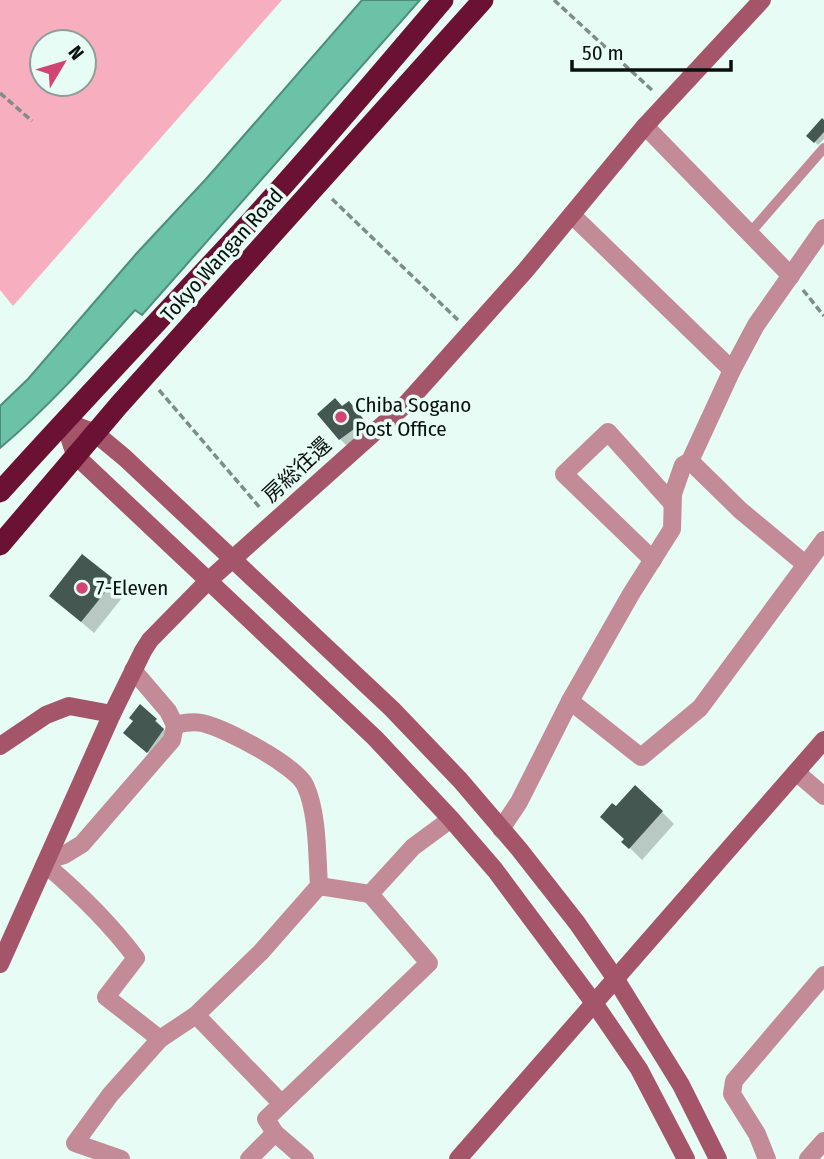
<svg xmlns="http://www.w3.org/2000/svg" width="824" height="1159" font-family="'Fira Sans Condensed','Noto Sans JP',sans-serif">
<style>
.green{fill:#f7afc0;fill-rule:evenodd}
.water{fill:#6bc2a7;stroke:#4e8d79;stroke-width:2}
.shadow{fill:#0003}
.building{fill:#455751}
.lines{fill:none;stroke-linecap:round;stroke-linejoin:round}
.path{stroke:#7e8d88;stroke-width:3.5;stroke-dasharray:7 3.5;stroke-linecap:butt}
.lane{stroke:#c28b97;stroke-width:10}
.street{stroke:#c28b97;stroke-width:18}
.secondary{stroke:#a4556a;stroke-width:18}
.highway{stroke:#6b1133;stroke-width:21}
.poi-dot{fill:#d14473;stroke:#e6fcf4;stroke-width:2.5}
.labels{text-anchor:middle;stroke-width:7;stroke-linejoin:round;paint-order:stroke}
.street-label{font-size:21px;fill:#09100d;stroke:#e6fcf4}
.poi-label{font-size:21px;fill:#09100d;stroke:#e6fcf4;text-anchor:start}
</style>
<rect width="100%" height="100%" fill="#e6fcf4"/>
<path class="green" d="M0,0H282L13,306L0,290ZM42,42H84V84H42Z"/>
<path class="water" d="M362,0H420L142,315L135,310C92,358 50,406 0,448V406L28,379L136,254L206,179Z"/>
<g class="shadow">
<path d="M824,123V139L818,145L808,135Z"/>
<path d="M343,408L356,411L371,430L348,447L340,439Z"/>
<path d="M114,581L126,593L94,633L51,596Z"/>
<path d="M156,720L171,738L156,759L134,741Z"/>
<path d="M616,808L662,812L674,824L642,860L624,842L626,839Z"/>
</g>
<g class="building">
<path d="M822,118L824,120V132L814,143L806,136Z"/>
<path d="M335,398L342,406L349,401L365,421L339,440L317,414Z"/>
<path d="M82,554L115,580L81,622L49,596Z"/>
<path d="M140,704L157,719L155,721L164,729L147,753L123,733L133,721L129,718Z"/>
<path d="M635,785L663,811L629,849L621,842L624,839L600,817L612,803L616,806Z"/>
</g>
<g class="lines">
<g class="path">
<path d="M554,0L653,91"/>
<path d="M0,93L32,121"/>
<path d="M332,199L458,320"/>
<path d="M803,290L824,316"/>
<path d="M159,390L261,509"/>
</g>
<path class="lane" d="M750,233L824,148"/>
<g class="street">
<path d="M645,126L791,276"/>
<path d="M572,215L732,370"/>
<path d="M690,461L740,510L805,564"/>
<path d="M653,560L564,474L608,432L671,502"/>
<path d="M570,701L641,757L700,708L824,540"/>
<path d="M175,725C184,723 192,721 202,723C225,728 295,765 305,785C318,812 317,856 319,886L261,952L196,1015L281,1103"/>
<path d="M796,772L824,796"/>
<path d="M501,829L519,802L570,701L631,594L672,529L673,494L683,465L690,461L732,370L756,325L824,228"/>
<path d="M47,860L64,855L82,844L172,740L175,725L168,711L133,670"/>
<path d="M45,864C78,892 110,923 136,958L106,997L160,1039L196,1015"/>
<path d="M319,886L370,894"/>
<path d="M121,1159L75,1143L110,1095L160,1039"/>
<path d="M249,1159L275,1133"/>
<path d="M305,1159L275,1133L266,1119L429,963L370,894L413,847L451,819"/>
<path d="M767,1159L757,1134L732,1094L734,1081L824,975"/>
<path d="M808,1159L824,1141"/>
</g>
<g class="secondary">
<path d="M64,421L95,433L125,458L392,709L460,780L519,849L577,923L615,978L681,1085L718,1159"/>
<path d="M64,421L75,455L375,738L451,819L495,870L594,1003L639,1069L686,1159"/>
<path d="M0,746L46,715L69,706L112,714"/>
<path d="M0,964L112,714L143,651L150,640L208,581L406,404L525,271L645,126L762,0"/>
<path d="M458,1159L824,740"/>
</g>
<g class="highway">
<path d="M0,492C83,400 168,311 252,220C318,148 380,74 443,0"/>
<path d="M0,545L119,405L483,0"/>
</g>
</g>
<g class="poi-dot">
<circle cx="341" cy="417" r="7"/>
<circle cx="82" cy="588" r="7"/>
</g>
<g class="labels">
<g class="street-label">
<text transform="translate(222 255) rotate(-48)" y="7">Tokyo Wangan Road</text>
<text transform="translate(297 470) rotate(-43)" y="7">房総往還</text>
</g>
<g class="poi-label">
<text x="355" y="412">Chiba Sogano<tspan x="355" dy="24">Post Office</tspan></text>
<text x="96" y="595">7-Eleven</text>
</g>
</g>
<g transform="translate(63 63) rotate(52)"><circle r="33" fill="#e6fcf4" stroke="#8e9e98" stroke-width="2"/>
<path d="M0-5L12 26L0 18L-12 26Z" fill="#d14473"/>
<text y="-10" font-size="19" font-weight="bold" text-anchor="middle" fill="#09100d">N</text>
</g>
<path d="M572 60v10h159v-10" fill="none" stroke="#09100d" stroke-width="3.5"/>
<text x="582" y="60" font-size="21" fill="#09100d" stroke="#e6fcf4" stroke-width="5" paint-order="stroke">50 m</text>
</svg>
